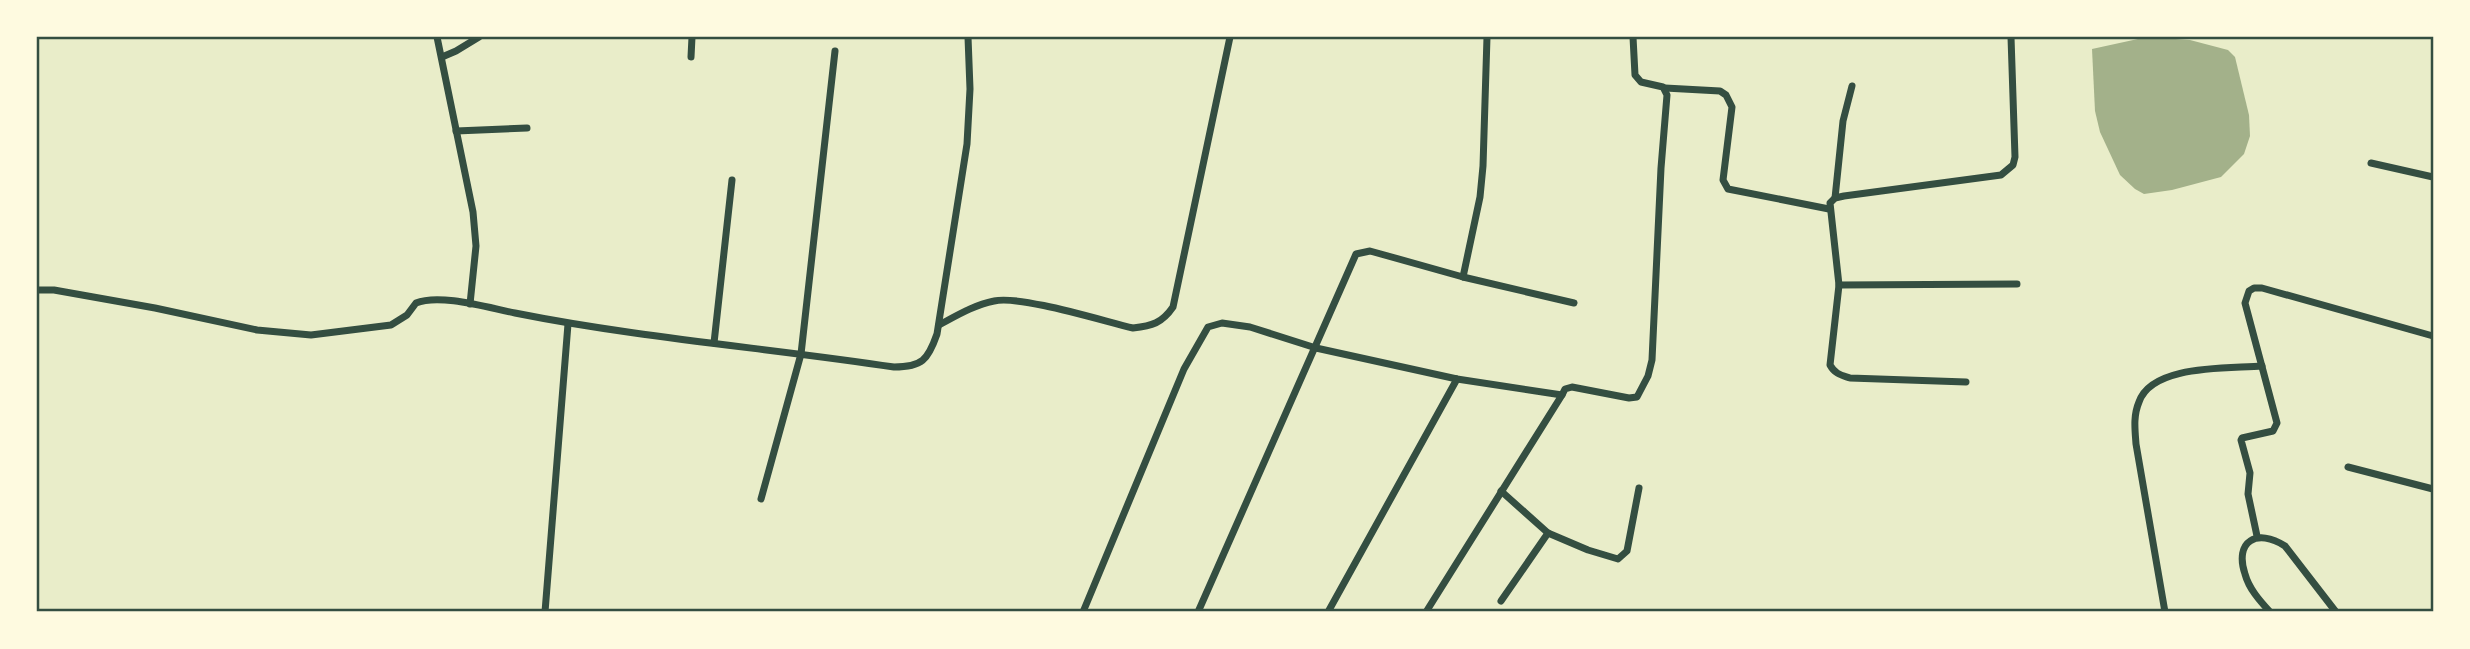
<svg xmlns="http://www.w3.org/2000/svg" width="2470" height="649" font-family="Overpass,sans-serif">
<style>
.water{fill:#a3b18a}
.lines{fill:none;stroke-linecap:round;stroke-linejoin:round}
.minor{stroke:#344e41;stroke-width:7}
.neatline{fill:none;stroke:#344e41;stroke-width:2.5}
</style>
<rect width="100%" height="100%" fill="#e9edc9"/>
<path class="water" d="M2147,37L2190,40L2228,50L2235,57L2249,115L2250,136L2244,154L2221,177L2172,190L2144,194L2135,189L2120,175L2100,132L2095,111L2092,49Z"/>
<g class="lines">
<g class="minor">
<path d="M437,37L473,212L476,246L470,304"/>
<path d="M442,57L456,51L479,37"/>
<path d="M691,57L692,37"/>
<path d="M1665,88L1720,91L1726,95L1732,107L1723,180L1728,189L1829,209"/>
<path d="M456,131L527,128"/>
<path d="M2371,163L2433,177"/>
<path d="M1835,198L1843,121L1852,86"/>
<path d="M1463,277L1480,197L1483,166L1487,37"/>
<path d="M1839,285L2017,284"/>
<path d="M37,290H54L155,308L257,330L311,335L391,325L407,315L416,303C440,293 489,308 515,313C640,338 768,348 894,367C922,367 928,360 937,334L967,144L970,89L968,37"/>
<path d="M939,325C956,316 974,305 994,301C1020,295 1103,321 1133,328C1152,326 1162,323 1173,307L1230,37"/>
<path d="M714,343L732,180"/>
<path d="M1966,382L1850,378C1841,375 1835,374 1830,365L1839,285L1830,203L1835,198L1844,196L2001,175L2013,165L2015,157L2011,37"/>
<path d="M1562,395L1565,389L1572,387L1629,398L1637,397L1648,376L1652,360L1661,168L1667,95L1663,87L1641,82L1635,75L1633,37"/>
<path d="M2348,467L2433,489"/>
<path d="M1501,491L1548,533L1588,550L1618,559L1627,551L1639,488"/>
<path d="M761,499L801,354L835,51"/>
<path d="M2257,536L2248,494L2250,473L2241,440L2242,438L2273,431L2277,423L2245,303L2249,291L2254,288H2262L2433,336"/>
<path d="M1501,601L1548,533"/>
<path d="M545,612L568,324"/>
<path d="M1083,612L1184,369L1208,327L1222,323L1250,327L1316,348L1457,379L1562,395L1426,612"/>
<path d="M1198,612L1356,254L1370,251L1463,277L1574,303"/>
<path d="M1328,612L1457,379"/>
<path d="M2165,612L2136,444C2135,430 2133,416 2139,402C2152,364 2229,369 2262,366"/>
<path d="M2270,612C2260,601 2249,589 2245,574C2234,541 2257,528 2285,546L2336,612"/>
</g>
</g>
<rect width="2470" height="649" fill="none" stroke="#fefae0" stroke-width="77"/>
<rect x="38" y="38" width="2394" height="572" class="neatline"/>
</svg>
